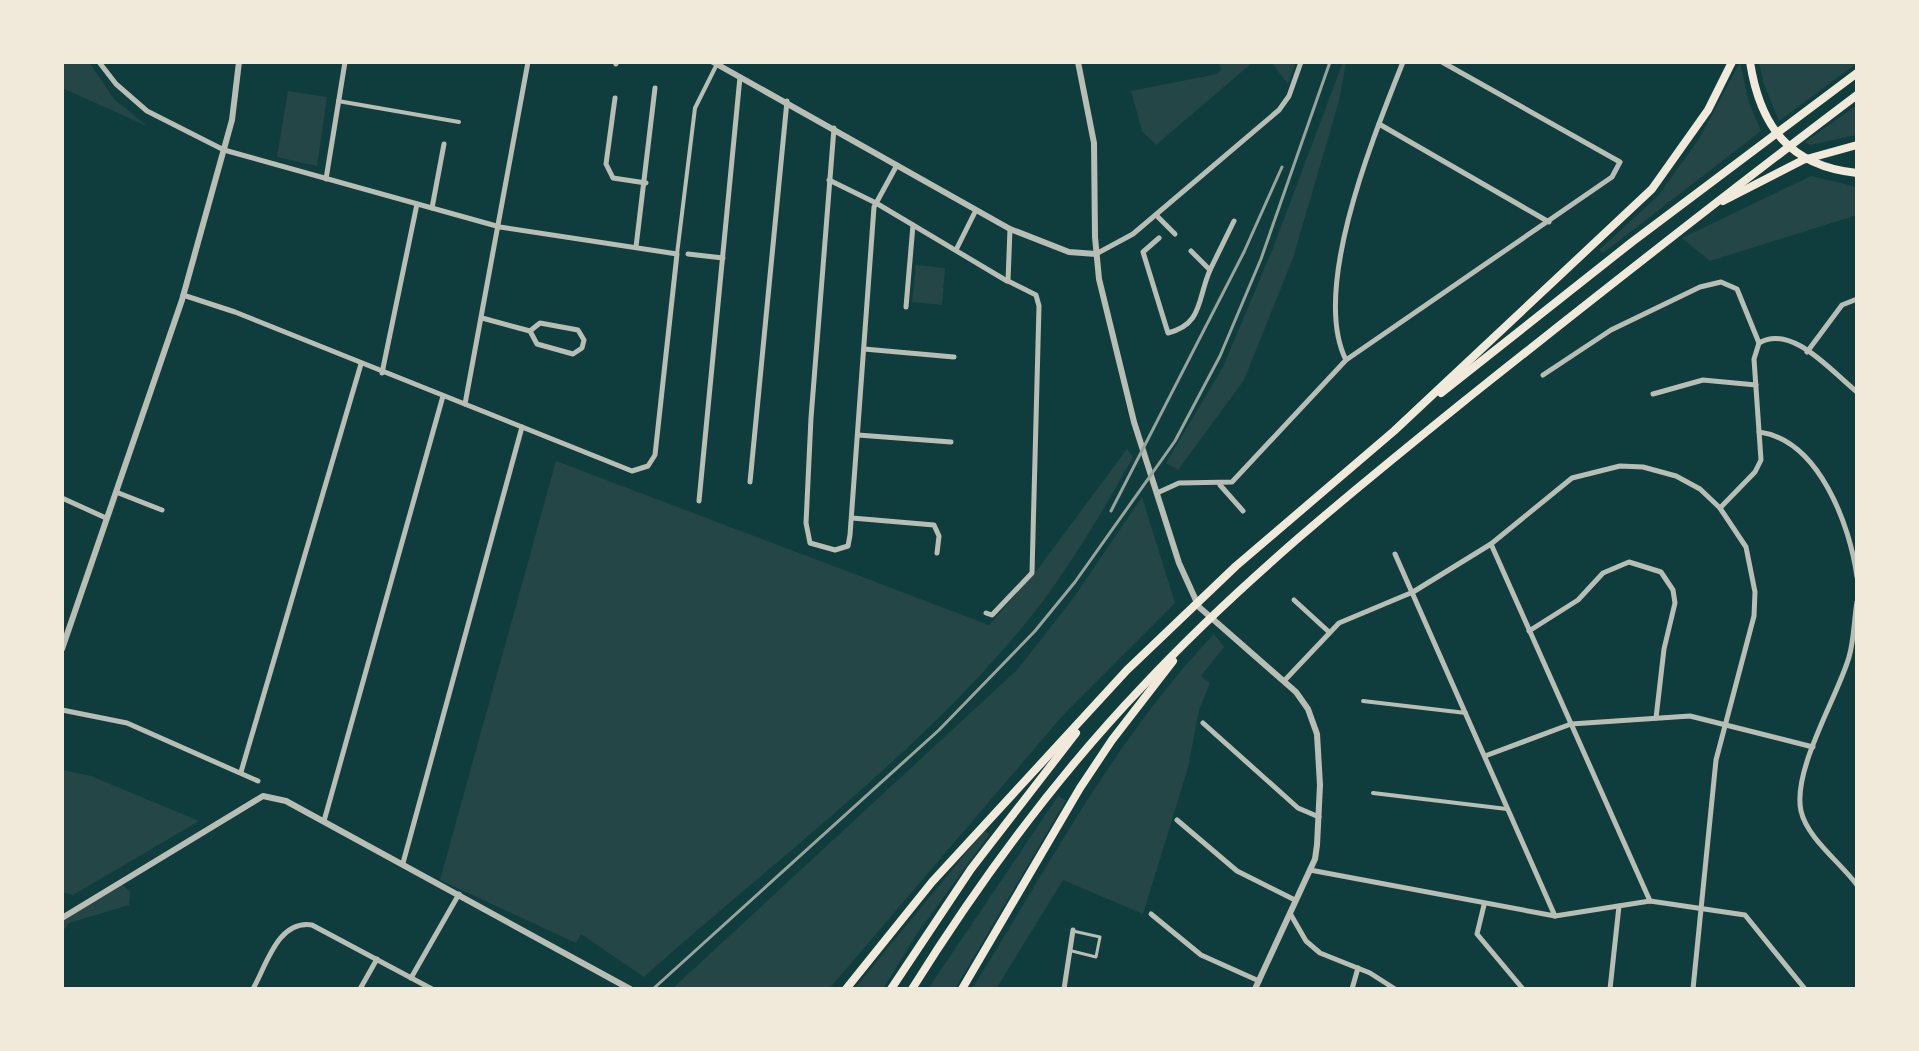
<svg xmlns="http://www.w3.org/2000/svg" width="1919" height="1051" font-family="'IBM Plex Sans',sans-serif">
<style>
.green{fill:#244646}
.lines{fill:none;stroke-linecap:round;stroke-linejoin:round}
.service{stroke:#b8beb3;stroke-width:3}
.pedestrian{stroke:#b8beb3;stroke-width:4}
.minor{stroke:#b8beb3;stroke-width:5}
.tertiary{stroke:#b8beb3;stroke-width:6}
.trunk{stroke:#f1e9da;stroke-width:8}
.rail{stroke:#97a49c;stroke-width:3}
</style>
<rect width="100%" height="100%" fill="#0f3d3e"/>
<g class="green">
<path d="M62,62H89L114,99L147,126L62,88Z"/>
<path d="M1219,62H1253L1156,145L1142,131L1131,91L1217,74L1221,70Z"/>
<path d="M1271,62H1296L1288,84Z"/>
<path d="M1343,62H1346L1339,101L1293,258L1244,380L1178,470L1166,463L1223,367L1273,248Z"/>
<path d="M1740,62L1749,103L1761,131L1603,253L1599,250L1658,196L1699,139Z"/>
<path d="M1759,62H1857V63L1779,121L1763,82Z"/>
<path d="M288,91L327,97L317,166L277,157Z"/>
<path d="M1857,105V135L1810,145L1805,142Z"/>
<path d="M1811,176L1857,187V215L1710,261L1682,238Z"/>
<path d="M916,265L945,268L942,305L912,302Z"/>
<path d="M1127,449L1133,457C1099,518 1064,577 1020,630C911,760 770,864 644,977L581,934L576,943L440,880L556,461L989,625L1038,569Z"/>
<path d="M1142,497L1175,603L1064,714L829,989H672L1018,669L1074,597Z"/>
<path d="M1214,634L1224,647L1201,676L1210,683L1199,710L1188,768L1143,914L1063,880L996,989H972C1049,866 1113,741 1214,634Z"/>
<path d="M62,770L91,776L199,821L73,895L62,892Z"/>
<path d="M1058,796L1066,800L955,989H928Z"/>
<path d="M984,831L990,834L916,935L883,989H854Z"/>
<path d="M121,883L130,892L129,905L69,923L62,932V923L66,919Z"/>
</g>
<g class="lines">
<path class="service" d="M1072,951L1096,957L1100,937L1073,931"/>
<g class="pedestrian">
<path d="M338,101L459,122"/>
<path d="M677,254L695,108L717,64"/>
<path d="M1363,701L1466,713"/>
<path d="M1373,793L1507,809"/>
</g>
<g class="minor">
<path d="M99,62L116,84L147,111L224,150L500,227L677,254L655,455L648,466L632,471L235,312L183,295"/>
<path d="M616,64L617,62"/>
<path d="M615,98L606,164L613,178L646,183"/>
<path d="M1379,124L1549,222"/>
<path d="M834,128L811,418L806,523L810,543L835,550L848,546L850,535L874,207L897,165"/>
<path d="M326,179L345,62"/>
<path d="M829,180L876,203L1007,281"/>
<path d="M432,208L444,144"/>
<path d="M1156,215L1175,234"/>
<path d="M1159,238L1143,252L1168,333C1203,324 1197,300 1210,270L1191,251"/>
<path d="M636,247L655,88"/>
<path d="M956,250L976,210"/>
<path d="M688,254L723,258"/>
<path d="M1096,254L1133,234L1279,110L1289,96L1301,62"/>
<path d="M1210,270L1234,221"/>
<path d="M906,307L913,225"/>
<path d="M482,318L530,331L537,344L573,354L582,348L584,340L578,330L540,323L530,331"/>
<path d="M1759,343C1792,323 1833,373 1857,392"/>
<path d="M864,349L954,357"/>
<path d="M1807,352L1842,305L1857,299"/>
<path d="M1346,360C1310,289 1375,133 1403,62"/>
<path d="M382,373L417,204"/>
<path d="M1543,375L1611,330L1700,287L1721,282L1737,289L1759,343L1754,359L1761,460L1755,472L1720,508"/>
<path d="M1653,394L1703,380L1756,385"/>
<path d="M465,404L528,62"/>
<path d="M1759,432C1819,440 1850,525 1857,577"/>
<path d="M858,435L951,442"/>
<path d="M750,482L787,101"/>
<path d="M1220,485L1243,511"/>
<path d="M116,492L162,510"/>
<path d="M1157,493L1179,483L1232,482L1346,360L1612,177L1620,162L1442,62"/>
<path d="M62,498L106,518"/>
<path d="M699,501L740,77"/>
<path d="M852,518L934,525L939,536L937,553"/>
<path d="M1491,544L1650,901"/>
<path d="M1395,554L1555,916"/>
<path d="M1294,600L1329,632"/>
<path d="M1857,602C1854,620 1854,640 1849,657C1838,696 1792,770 1801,811C1807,838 1841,863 1857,885"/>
<path d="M986,613L992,615L1032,573L1039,306L1036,295L1008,281L1010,229"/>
<path d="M1529,631L1578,600L1603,573L1629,562L1661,572L1673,590L1675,603L1664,649L1656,718"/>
<path d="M1284,681L1339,623L1413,592L1491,544L1572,478L1620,466L1643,467L1676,476L1700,489L1720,508L1746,547L1755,592L1754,616L1716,760L1693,989"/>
<path d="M62,710L127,723L258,781"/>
<path d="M1203,723L1298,808L1319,817"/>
<path d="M1485,756L1571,724L1690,716L1813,747"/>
<path d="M241,772L361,364"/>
<path d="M1177,820L1237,871L1295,900"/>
<path d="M324,821L443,396"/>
<path d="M403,863L522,427"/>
<path d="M1310,870L1555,916L1650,901L1745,915L1805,989"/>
<path d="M1484,905L1477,934L1523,989"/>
<path d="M1151,914L1201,955L1259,981"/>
<path d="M1291,915L1306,941L1320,953L1370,973L1395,989"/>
<path d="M411,978L459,894"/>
<path d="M253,989C267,964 278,920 312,925L432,989"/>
<path d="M360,989L377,959"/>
<path d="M1064,989L1073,930"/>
<path d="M1352,989L1358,968"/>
<path d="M1610,989L1619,906"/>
</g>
<g class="tertiary">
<path d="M713,62L1010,229L1069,252L1096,254"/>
<path d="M1078,62L1094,143L1095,237L1099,279L1134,422L1179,563L1199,607L1296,692L1308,709L1317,734L1320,785L1317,845L1315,859L1255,989"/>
<path d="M62,649L182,300L232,120L239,62"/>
<path d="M62,918L263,796L286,801L630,989"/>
</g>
<g class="trunk">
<path d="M1750,62C1760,126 1789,166 1857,173"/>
<path d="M1723,201L1803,160L1857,145"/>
<path d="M1441,393L1632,242L1857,73"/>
<path d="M846,989L932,882L1127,670L1236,566L1394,431L1652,189L1708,110L1732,62"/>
<path d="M891,989L971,869L1076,733"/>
<path d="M912,989C979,882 1056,777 1143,686C1243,579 1359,486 1473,394C1600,293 1727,193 1857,95"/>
<path d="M962,989L1080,788L1112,740L1173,661"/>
</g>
<g class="rail">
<path d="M1111,511L1244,252L1282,167"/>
<path d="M653,989L939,730L1035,631L1075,582L1175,441L1220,356L1261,259L1330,62"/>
</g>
</g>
<rect width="1919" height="1051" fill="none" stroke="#f1e9da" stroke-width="128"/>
</svg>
